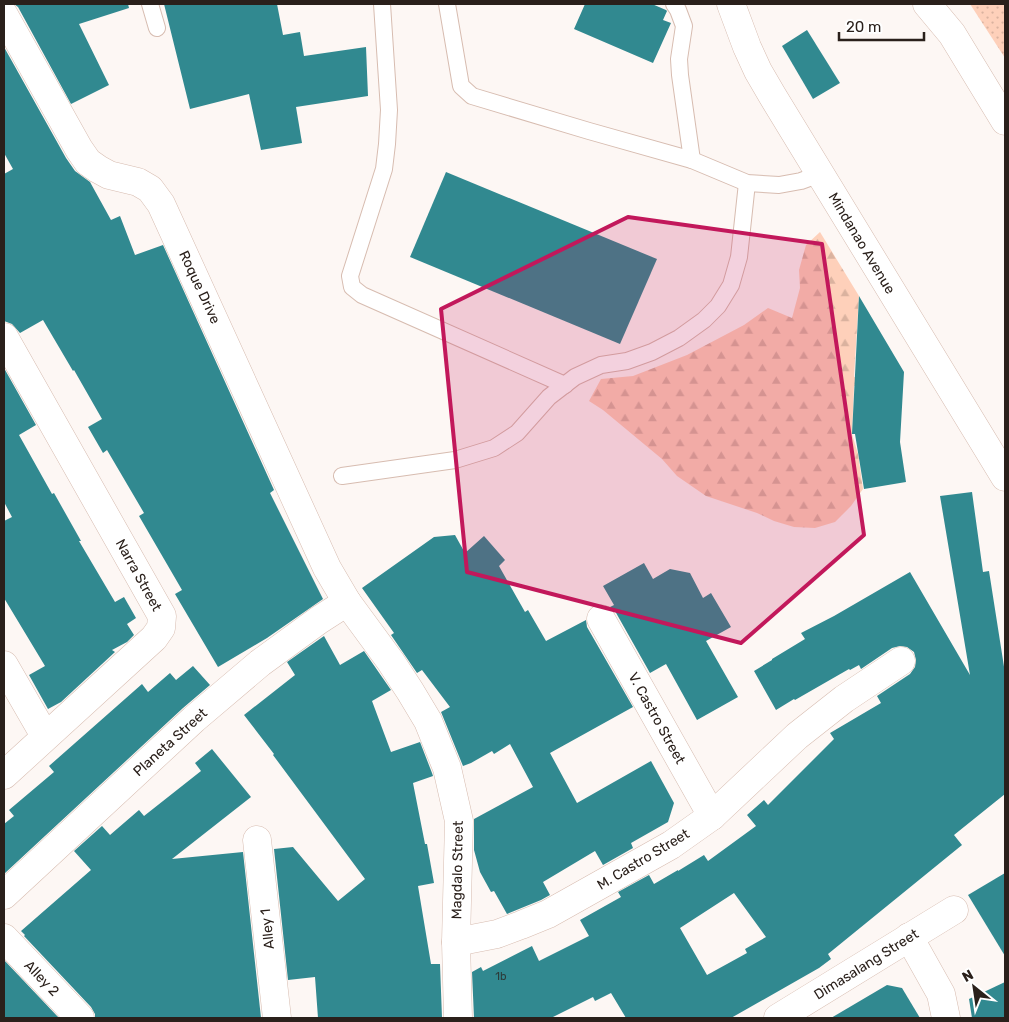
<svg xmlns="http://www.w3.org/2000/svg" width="1009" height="1022" font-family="Rubik,sans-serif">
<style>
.grass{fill:url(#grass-dots)}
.forest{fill:url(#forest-firs)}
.building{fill:#318990;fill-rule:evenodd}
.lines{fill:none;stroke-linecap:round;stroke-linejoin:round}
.lane-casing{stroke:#d7bcb0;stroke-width:18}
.street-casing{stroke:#d7bcb0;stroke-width:29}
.primary-casing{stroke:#d7bcb0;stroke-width:29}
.lane{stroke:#fff;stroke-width:16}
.street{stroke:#fff;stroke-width:28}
.primary{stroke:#fff;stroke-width:28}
.marked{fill:#c2185b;fill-opacity:0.2;stroke:#c2185b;stroke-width:4;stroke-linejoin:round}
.labels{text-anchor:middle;stroke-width:5;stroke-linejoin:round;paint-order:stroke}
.number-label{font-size:11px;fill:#2c3a38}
.street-label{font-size:14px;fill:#2a201b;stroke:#fff}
</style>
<defs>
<pattern id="grass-dots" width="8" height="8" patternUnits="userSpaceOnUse" patternTransform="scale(1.25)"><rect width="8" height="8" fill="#fed0ba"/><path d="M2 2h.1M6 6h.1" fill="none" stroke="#dab29f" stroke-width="1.8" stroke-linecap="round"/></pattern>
<pattern id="forest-firs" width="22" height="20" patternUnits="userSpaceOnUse" patternTransform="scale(1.25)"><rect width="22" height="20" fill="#fed0ba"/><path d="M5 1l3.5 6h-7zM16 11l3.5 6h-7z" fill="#dab29f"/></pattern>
</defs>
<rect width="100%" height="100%" fill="#fdf7f4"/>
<path class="grass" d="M970,4H1005V58Z"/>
<path class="forest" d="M820,232L859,296L854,377H861V386H854L852,434L858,454L863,489L851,506L835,522L815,528L794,527L774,521L757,513L706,496L677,476L662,459L603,410L589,401L601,379L633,376L687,355L744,325L768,308L792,318L800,288L799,270L806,245Z"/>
<g class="building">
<path d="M14,4H128L129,8L79,24L109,85L71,104L18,7Z"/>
<path d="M164,4H277L283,35L300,32L304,56L366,47L368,96L296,107L302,143L261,150L249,94L190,109Z"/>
<path d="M585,4H652L666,10L667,11L663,20L671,23L653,63L574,29Z"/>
<path d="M807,30L840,83L813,99L782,46Z"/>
<path d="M4,47L66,158L75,171L90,182L111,220L120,216L135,255L163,245L274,490L270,493L323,599L267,638L218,667L175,594L182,590L139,516L144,513L107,450L103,453L88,427L102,419L74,370L73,371L43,320L20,333L12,324L4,321V174L13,169L4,153Z"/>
<path d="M446,172L657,259L620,344L410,257Z"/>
<path d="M859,296L904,372L900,442L906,482L864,489L855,434H852Z"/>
<path d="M4,368L36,425L19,435L52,494L54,493L81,541H79L115,602L124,597L136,618L127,624L134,635L127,642L112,650L115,652L61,702L48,709L29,675L45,666L4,598V521L12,517L4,502Z"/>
<path d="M972,492L983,572L989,571L1005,673V794L954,835L962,845L828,954L831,959L819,968L731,1018H626L611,993L595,1001L593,997L551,1018H474L472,972L481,967L483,971L532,946L539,961L589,936L580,920L621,897L618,892L649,875L654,884L678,870V871L704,855L708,861L756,826L747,815L764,800L768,805L834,739L830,733L881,703L877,696L910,674L915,667L916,660L914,652L907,647L900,646L892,648L861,669L859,665L850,670L849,669L795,700L794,699L776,710L754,671L772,660V659L805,639L801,633L834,616L910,572L970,675L940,496ZM734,893L766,937L745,949L747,953L707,975L680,928Z"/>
<path d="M455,535L465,553L484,536L505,560L499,566L525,612L528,610L546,641L586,620L587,627L633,707L550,753L577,803L651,761L674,803L668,822L631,843L633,848L603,865L595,851L543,882L550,895L541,900L507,914L494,891L491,892L480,872L474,850V819L533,787L510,744L494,754L492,751L471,763L463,766L441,712L450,707L422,670L417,673L391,635L394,633L362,588L434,537Z"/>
<path d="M644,563L653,579L670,569L690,573L703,598L711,593L731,627L706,641L738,697L697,720L666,664L650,673L615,611L610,607L614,605L603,586Z"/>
<path d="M324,636L340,665L364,651L391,690L372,701L391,752L420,742L432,773L433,776L413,783L425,844H427L434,883L418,886L431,964H440L442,1018H318L315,977L288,980L274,849L293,847L338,901L365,879L273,755L274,754L244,715L295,675L287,662Z"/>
<path d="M193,666L210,685L183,708L4,874V824L14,816L9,810L54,772L49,766L142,684L148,692L170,673L176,680Z"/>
<path d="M212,749L251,797L172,859L243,852L261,1018H95V1014L91,1007L24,936L25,935L21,931L91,870L74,851L102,826L110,835L139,810L144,816L201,771L195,763Z"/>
<path d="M1005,873V956L968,895Z"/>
<path d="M4,960L59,1018H4Z"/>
<path d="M1005,982V1018H972L969,999Z"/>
<path d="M887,985L902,988L920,1018H831Z"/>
</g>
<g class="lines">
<defs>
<g id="lane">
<path d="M150,4L157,28"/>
<path d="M382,4L389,110L387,144L384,169L350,276L352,287L362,295L565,385"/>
<path d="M447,4L461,86L472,96L589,131L692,160L747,183L779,185L801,181L820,174"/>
<path d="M674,4L678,10L684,26L679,59L680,75L692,160"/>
<path d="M342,476L455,460L494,448L517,433L549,397L575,377L601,365L627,361L652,352L679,338L704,320L718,306L731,285L739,257L747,183"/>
</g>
<g id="street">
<path d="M4,15L79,149L88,162L98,169L109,175L138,182L150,189L161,204L327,568L347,602L391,662L410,691L428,721L447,768L459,821L456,942L458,1018"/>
<path d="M4,337L162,616L161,628L154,638L4,775"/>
<path d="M601,619L712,816"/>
<path d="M4,665L45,736"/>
<path d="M257,840L277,1018"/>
<path d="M4,895L194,719L260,663L319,620L347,602"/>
<path d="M909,937L941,994L946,1018"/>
<path d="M4,938L80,1018"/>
<path d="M456,942L497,934L521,925L548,914L671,845L712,816L797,736L844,699L901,661"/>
<path d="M778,1018L954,910"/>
</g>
<g id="primary">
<path d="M731,4L747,47L758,71L772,95L1005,477"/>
<path d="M927,4L952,34L1005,121"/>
</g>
</defs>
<use href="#lane" class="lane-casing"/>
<use href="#street" class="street-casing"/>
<use href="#primary" class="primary-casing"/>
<use href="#lane" class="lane"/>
<use href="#street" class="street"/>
<use href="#primary" class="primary"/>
</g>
<path class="marked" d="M628,217L822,244L864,535L741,643L467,572L441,309Z"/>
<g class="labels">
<g class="number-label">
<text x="501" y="980">1b</text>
</g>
<g class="street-label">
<text transform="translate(862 243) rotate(59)" y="5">Mindanao Avenue</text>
<text transform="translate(200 287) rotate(65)" y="5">Roque Drive</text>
<text transform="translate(139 575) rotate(61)" y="5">Narra Street</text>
<text transform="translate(657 718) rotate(61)" y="5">V. Castro Street</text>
<text transform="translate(170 742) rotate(-42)" y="5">Planeta Street</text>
<text transform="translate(643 859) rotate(-31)" y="5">M. Castro Street</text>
<text transform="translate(457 870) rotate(-89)" y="5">Magdalo Street</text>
<text transform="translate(267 929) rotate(-96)" y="5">Alley 1</text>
<text transform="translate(866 964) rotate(-32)" y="5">Dimasalang Street</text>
<text transform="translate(42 978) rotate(46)" y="5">Alley 2</text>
</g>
</g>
<rect width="1009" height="1022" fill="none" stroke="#2a201b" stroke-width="10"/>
<g transform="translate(974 987) rotate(330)" stroke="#ffffff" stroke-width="4" paint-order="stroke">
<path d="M0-4L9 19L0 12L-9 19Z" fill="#2a201b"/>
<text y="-8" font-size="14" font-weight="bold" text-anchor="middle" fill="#2a201b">N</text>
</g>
<path d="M839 32v8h85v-8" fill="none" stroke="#2a201b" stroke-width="2.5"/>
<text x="846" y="32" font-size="15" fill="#2a201b" stroke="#ffffff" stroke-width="4" paint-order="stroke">20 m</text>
</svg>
